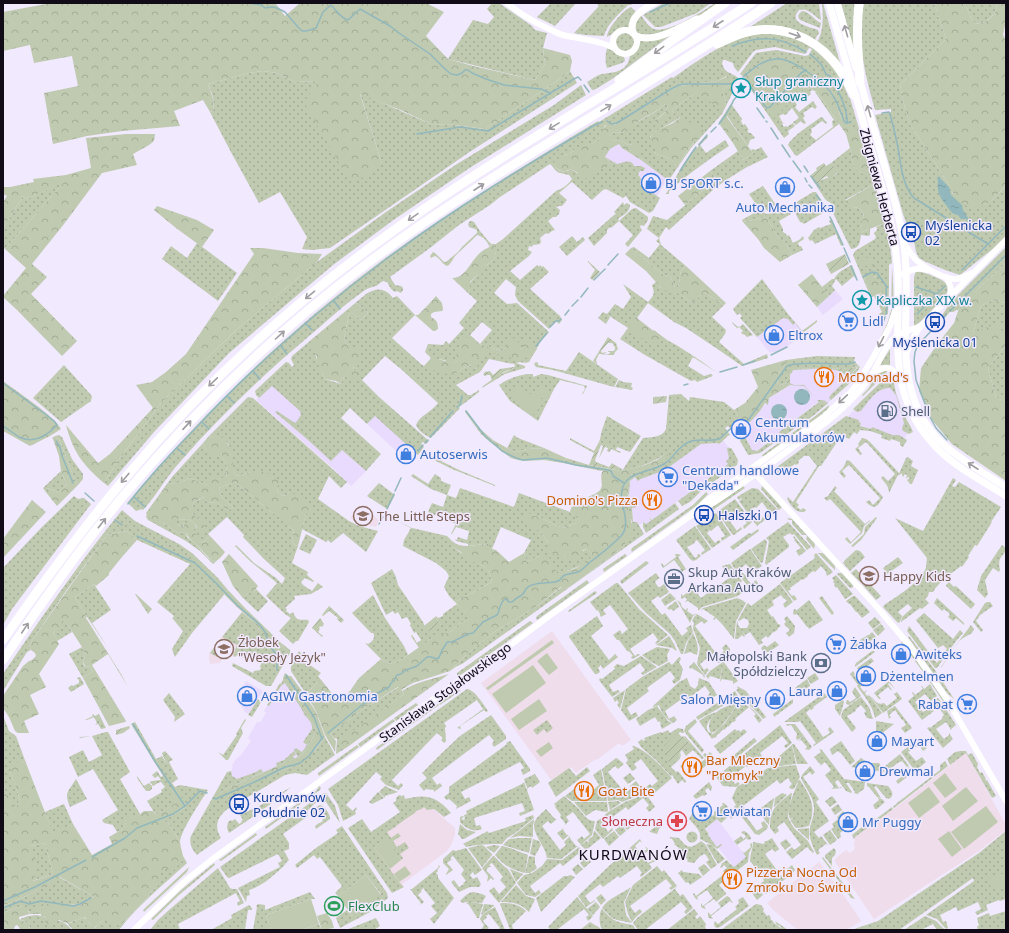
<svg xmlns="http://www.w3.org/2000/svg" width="1009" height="933" font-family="'Noto Sans',sans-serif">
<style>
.built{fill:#e9dbfd}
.education{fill:#f0ddec}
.grass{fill:url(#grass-dots);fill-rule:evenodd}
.forest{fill:url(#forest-crowns);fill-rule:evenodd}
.garden{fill:url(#garden-furrows)}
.pitch{fill:#bfcab0}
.water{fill:url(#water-ripples)}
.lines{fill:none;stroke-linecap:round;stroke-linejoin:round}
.stream{stroke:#92b8bd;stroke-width:1.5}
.tertiary{stroke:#fff;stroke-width:6}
.secondary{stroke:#fff;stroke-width:7}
.motorway{stroke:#fff;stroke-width:9}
.oneway{stroke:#9f9da2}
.labels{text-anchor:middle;stroke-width:3;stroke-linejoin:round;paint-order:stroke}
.culture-label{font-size:13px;fill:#0d838f;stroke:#f1e9fe;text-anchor:start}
.shop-label{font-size:13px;fill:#366cbe;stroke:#f1e9fe;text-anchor:start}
.street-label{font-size:13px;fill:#100b16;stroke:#f1e9fe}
.transit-label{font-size:13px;fill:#164399;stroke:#f1e9fe;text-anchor:start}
.food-label{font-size:13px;fill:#c56008;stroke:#f1e9fe;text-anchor:start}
.service-label{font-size:13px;fill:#4e5e75;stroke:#f1e9fe;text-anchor:start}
.education-label{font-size:13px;fill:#785e54;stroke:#f1e9fe;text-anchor:start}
.health-label{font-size:13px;fill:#be3a42;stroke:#f1e9fe;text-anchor:end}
.leisure-label{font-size:13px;fill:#27864d;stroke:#f1e9fe;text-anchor:start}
.quarter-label{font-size:15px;letter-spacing:1px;fill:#100b16;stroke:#f1e9fe}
</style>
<defs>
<pattern id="grass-dots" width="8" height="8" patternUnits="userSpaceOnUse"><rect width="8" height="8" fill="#bfcab0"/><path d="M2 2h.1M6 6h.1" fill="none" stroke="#a3ac97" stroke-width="1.8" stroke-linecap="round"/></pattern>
<pattern id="forest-crowns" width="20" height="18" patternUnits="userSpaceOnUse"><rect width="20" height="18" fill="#bfcab0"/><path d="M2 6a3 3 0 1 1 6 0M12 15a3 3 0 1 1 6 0" fill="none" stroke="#a3ac97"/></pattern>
<pattern id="garden-furrows" width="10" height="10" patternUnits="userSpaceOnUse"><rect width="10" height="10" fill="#bfcab0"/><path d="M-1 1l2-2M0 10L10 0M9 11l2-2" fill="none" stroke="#a3ac97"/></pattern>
<pattern id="water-ripples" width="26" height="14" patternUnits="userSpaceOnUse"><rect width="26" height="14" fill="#92b8bd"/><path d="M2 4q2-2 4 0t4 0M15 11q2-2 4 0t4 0" fill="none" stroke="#7d9da2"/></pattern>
</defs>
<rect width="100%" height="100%" fill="#f1e9fe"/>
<g class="built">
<path d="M619,144L622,148L641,160L667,179L657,196L605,157L610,149Z"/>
<path d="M835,290L843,299L823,315L817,307Z"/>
<path d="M788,314L804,333L787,347L776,352H772L770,353L757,337Z"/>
<path d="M852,368L842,384L830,399L831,400L827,404L818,402L779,432L780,433L757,451L752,450L745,437L743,438L738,429L747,425L766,403L767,404L769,398L790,385L787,383V376L794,369Z"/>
<path d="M887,383L896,392L909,431L902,442L871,431L845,419L882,384Z"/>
<path d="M272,385L366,471L351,486L335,470L256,400Z"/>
<path d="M375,415L414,451L406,460L367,424Z"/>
<path d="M724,441L728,447L727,448L729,458L728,460V464L652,520L650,517L649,518L651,521L646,525L644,522L638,526L633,523L632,508L628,495L629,494L630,482L629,481L636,477L639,480L665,470L701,444L717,443L719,444Z"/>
<path d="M283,680V679L317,731L302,755L226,789L228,772L231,771L233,767L232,765L237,758L241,755L251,741L248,738L257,722H261L263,718L266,713L264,711L280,684H281Z"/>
<path d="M246,681L263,691L248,714L245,712L237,700Z"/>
<path d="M717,819L746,857L734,867L708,835L710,834L706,829Z"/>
</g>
<g class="education">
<path d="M362,506L379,520L376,527L362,524L350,518Z"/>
<path d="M552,631L631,740L622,746L619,743L597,760L596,759L576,773L571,767L552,781L481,683Z"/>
<path d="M222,637L237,645L233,656L226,652L220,663L210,664L209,659V653Z"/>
<path d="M966,753L1006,825V830L979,851L874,919L835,862V859L846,850L850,853L854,850L855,848L854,845L855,837L889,811L894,809Z"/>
<path d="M425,802L455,828V834L452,843L447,851L436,859L400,886L368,842Z"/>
<path d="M819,862L845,897L861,921L852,927L843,930H798L773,910L767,903Z"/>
</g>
<g class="grass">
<path d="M492,3H499L532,26L535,30L547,33L543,48L545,64L535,80L448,59L473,20L488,24L494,17L487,9Z"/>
<path d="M551,3H576L555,26L537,17Z"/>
<path d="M596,3H633L631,5H628C619,14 607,24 604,36L585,35L574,33L599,6Z"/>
<path d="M664,3H711L697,13L661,27H655L643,15Z"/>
<path d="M715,3H719C695,19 668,36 639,35C633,27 635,23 641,15C644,20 649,27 654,29C668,34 703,11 715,3Z"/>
<path d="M787,3H819L821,20C814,16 808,7 799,10C787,23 810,27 818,30L819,33L815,39L818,41C824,28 823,16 822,3H823L841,66L820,45L750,27Z"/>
<path d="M841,3H857L856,57Z"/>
<path d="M864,3H934L946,39L900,85L905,109L910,124L949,185L953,194L985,205L992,200L1006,186V236L994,248L960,275L945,270L924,261L919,258L916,252L911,225H907L903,214L875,115L891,112V109L875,110C865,74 856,41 864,3Z"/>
<path d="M965,3H997C997,16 986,23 975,24L971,18Z"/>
<path d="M631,7L636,12L629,28C618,25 616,33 607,37C607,29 623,10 631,7Z"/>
<path d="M803,11C810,12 814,20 821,23L820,28L800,20C797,17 798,13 803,11Z"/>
<path d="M675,32L612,79L596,89L592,90L587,82C592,79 597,75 602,74C616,72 627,72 630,56C637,51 639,47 640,40Z"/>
<circle cx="625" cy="42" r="9"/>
<path d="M766,33L781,35L799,40L813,48L834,67L842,81L849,98H850C858,125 866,152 873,178C881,206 890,234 892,263L889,265V287L888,314L880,317L879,314L882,312L874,296L881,294L875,276L864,278L872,297L871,298L853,255L855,251L875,239L876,237L874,233L877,230V228L876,227L885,223L874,184L845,200L853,207L858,208L861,210L864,216L861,228L862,232L870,229V234L869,236L861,235C860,242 860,248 851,249L830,207L831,203L827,201L825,199L810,176L811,175L819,188L820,180L828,178L829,179L838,173L831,163L850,148L854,167L863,174L845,124L843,122L832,95L825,87L763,63L744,77L740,74L756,53L776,50L805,56L809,55L812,49L809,48L805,54L775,47L756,50L753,52L738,72L734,67L733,63L725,60H723L722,64L725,70C731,75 742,76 741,86L732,94L722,114L691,148L669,180H668L641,160L643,159L633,144L628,145L621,140L612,141L610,137L611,133L617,132L623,133C626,128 631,126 636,123C645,117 657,112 665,104H668C668,111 662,115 657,119L674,114L672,111L673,109L696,93L725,103L726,101L722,90L729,85L727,76L717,81L679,86L671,90L614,125H605L602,136L596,141L591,144L577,148L569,154L565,155L553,164C555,166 557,170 561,171C569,173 572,165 579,176L611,163L605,157L617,164C623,163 631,158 634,166H641L645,168L644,171H640L638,174L641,179L640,184L660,198L653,211L649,213L630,202L626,196L623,198L606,189L603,190L592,200L572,182L559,193L567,200L562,206H559L556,207L560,210L559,214L556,217H553L548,221L555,230L552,231L548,234L546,233L540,238L541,241L540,244L533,245L532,247L529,246L528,250L532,252L529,256L510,271L520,280L537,265L539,267L540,265L542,267L543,266L549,272L530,289L560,316L562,320L559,324L556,321L549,329L548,328L518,301L515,295L516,287L506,279L494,293L507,304L517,303L549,332L541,341L529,362C525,364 521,361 516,363L525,366V368L505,374L482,388L483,386L497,376L514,368V367L515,366L514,363L513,364L489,359L480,372L456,385L468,395H471L479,390V392L466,402L464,399L466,402L459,407L460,408L431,438C426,436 418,431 416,425C420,415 432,412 438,403L401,369L385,356L362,380L379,397L428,440L429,441L426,444L423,442L421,444L424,447L418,455L375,416L367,424L350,408L341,418L381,454L366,471L342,450L331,461L308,440L307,439L275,412L277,411L295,423L297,421L301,415L300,411L272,386L259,398L256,395L255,391L286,362L289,363L292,367L294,365L291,359L292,356L366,294C377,287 385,288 393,298L397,296L415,315L392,338L421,364L424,366L431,358L425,352L428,344L443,345L446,341L449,344L464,328L459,323L477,301L468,293L470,289V283L485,266L494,260L496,251V244L503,239L556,191C562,189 569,184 572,179L569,175C566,174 563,174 560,173C555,172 554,167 550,164L500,197L490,205L459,225L430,248L390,277L395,285L401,286L403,288V290L401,293L397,291L395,292L391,289L387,282L383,281C381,282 378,285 376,286C372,287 368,288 365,290C345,304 327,321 308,337C263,375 219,417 180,462C166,477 157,495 143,510L142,509L136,511L129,504L127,503C203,413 286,332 380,262C449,211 523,166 598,121L599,122L672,77L673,78C693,64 724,41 748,36C754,34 760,34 766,33ZM680,117L694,143L688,149L678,166H676C672,157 665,157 656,154L655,151V146L650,137C658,127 671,125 680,117ZM357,303L368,313L361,320L352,313L349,314L344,339L349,347L354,370L342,379L341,384L325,379C323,373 320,369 318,363C316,360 317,357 315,354ZM482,322L492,330L480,344L470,335ZM460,338L476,347L480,344L502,351L505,348L520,349L524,348L519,359L485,350L475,359L476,369L472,365L464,368L453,375L438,359L455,362L458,361L461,351Z"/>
<path d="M608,47L612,49L616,54L624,57L625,61L622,63L607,68C605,62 605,52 608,47Z"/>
<path d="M263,71L277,73L293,81L296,82L319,81L382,164L360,93L433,125L447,124L485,129L554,83L570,71L577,83L471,151L330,248L312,250L302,249L307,237L280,192L259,203L232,154L210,112L213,111C215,101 212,93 208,84L249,73Z"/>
<path d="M745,78L773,118L805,87L812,90L810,92L811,94L806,98L804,95L801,97L800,96L794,100L797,105L795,107L799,112L813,101L817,107L815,109L812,107L803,113L805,116L803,118L806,123L804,124L801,121L796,125L793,122L799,118L792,108L788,112V113L785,115L783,114L779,116L781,119L780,121L781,120L783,123H784L782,124L784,127L786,126L787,127L793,123L795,126L788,131L789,134L784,138L762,106L745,81Z"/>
<path d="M581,85L586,95L468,169L392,221L333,265L229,353L154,432L108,486L104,483L115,465L161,403L235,331L317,262L386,212L457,164L554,105Z"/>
<path d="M815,92H817L839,124L797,156L795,155L788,145C793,135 812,124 821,117L823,118L827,123L826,124L822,121L811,129L812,132L810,135L816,140L833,127L832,121L834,120Z"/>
<path d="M732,102H733L732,105L742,119L741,121L743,125L745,124L749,130H747L749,133H751L755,138L750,140L748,146L727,116L720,125L719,122Z"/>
<path d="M707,135L708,137L700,145L706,153L725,140L729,146C708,160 688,174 669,191V194H666L684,163L696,147L697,148L699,146L698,144Z"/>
<path d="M761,147L768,157L747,167L726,180L714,189L669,230L666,227L659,238L661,245L686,266C678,270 681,279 678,287H675L670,276L664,275L631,248L634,247L649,258L660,244L656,241L659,238L647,229L653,216L667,220L717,179L710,171L738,151L743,160L753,153L751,150L753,149L755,150L757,149H758Z"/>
<path d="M65,181L5,249L3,247V228L23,196L27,199Z"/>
<path d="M763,186L778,208L770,212L766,210L763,205L756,204L749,194Z"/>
<path d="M813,192H816L828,210L804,224L803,223L800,222L792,207C797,200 806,197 813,192Z"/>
<path d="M623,202L624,205L627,203L630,205C630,212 623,215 618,219L619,221L632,209L636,208L648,217V220L644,226L641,225L640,227L642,230L628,247L625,244L633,235L619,221L611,228L610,227L607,230V233L594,246L588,238L614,215L616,214L614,212Z"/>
<path d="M761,209L762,211L766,214L773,213L781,209L784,214L789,211L791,214L779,221L783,229V232L786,234L787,236L789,235L793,243L799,240L803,236L804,239L798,243L799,246H801L803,250L792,255L783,239H779L766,217L743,222L742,220Z"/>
<path d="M832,219L843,245L841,246L836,234L815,244L812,240L810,241L808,238L814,230L819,227L820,228L831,224L829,221Z"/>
<path d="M470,221H472L474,222L480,231L490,243L492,244L489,246C488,242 483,237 478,235L476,236L471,241L455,256L452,261L449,265L447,266C442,264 440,258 435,256L431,258L430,256L433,252L435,253L444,262H446L458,252L462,247L477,233V230L475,229L469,227L468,224Z"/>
<path d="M572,236L577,242L583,237L585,240L567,256L559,247Z"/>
<path d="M197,243L237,273L218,301L162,259L171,246L187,258Z"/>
<path d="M1006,247V263L980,287L959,309L953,312H950L943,319L941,317L950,303Z"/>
<path d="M852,265L857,278V279L854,276L842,286L836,279L832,286L835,290L829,296L822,287L832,279H834C838,272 845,268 852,265Z"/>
<path d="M892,266V267C893,281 895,303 891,317C889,324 885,331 882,337L881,336L887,324L891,311Z"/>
<path d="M916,271C923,272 929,274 935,277C945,281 952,285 945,297L920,322L914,326V277Z"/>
<path d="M762,279L788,314L802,331L817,320V322L803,333L795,323L793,325L788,319L783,318L757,337L740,318L742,316L739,313L738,315L736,314L733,309Z"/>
<path d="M656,282L661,288L678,293L692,303L704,292L717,301L720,302L723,306L712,317L726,330L725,334L719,342L744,364L767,354L768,358L742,366L719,350L686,328L674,322L648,303L637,318L635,319L660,336L653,331L654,330L667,340L678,346L701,361L716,372L714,373L716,372L693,357L688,366L704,376L711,374L713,376L697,382L695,380L691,381L645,355L620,339L628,328L608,315L610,317L606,324L598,318L603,312L607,314L615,304L623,309L631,297L623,284L648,302C654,295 655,294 652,285Z"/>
<path d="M992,300L1006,303V333L1004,335L973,333L981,306Z"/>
<path d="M732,322L738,327L739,326L740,327L743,324L753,335L747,337L745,335L741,333L743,331L739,327L736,329L737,328L732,323Z"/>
<path d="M1006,348V403L996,397L988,368L1002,350Z"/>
<path d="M890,350V365H880L890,349Z"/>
<path d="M579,352L618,379L614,387L553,370L536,367L534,364L536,362L538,363V365L566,371Z"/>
<path d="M817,356L855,357L854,361L860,367L850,383L831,400L830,397L831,395L842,384L858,367L857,366L852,368L794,369L787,376V383L778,386L777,376L786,363V360Z"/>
<path d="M64,365L92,396L91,401L61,422L33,398Z"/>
<path d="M889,369L885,374L863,396L862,395L868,389L880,370Z"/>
<path d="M533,374V377L541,374L548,375L587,386L583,394H582L585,389L584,386L560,380L554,389L538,421L510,401L499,385C509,378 520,374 533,374Z"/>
<path d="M885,378L890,379L894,382C895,392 899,405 904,415C907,421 911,426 913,432L909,434L903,431L902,428L904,423L896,395L890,388C877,387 868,402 861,411L857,412L853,409Z"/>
<path d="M619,380L623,382L632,383L631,387L633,388L632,390L615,387Z"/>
<path d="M681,394L689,401L690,397L724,402L734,410L738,416L737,423L740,428L737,430V431L739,430L741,434L737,436L735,432H734L728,426L725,428L730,435C725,437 724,441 719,444L717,443L701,444L665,470L641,479L638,481L635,477L630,481L629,494L628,495L637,507L632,508L633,522H637L644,534L462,664L457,666L450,671L467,654L493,633L537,606L562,587L566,589L574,584L623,547L625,544V541L627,538L632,522L629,515L627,505V496L629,489V483L632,473L659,465L665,454C651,464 638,467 622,471L643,438C651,437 662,438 666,429L669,395Z"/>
<path d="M248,397L253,398L347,482L341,488L329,476L318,499L349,521L359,526L378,531L366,552L343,533L331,543L328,540L326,542L302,529L306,514L289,491L287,495L283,496L278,493L277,488L251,472L241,475H236L233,470L229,445C223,438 217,436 208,437Z"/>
<path d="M822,400L827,404L814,415L760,453L748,455L747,453L740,441L741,439L745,437L752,450L757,451L780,434L779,432L819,402L820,403Z"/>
<path d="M829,405L828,410L822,415L763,457L762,455L814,417Z"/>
<path d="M466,410L479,428L493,440L490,442L481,434L465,412Z"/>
<path d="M607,416L641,436L630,452L617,447L616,450L599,442L600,439L602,430Z"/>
<path d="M846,416L859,420V422L861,423L860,426L871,429L872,427L892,435H899L907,440L903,447L900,445V442L891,439L890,441L881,438L882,435L870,431L860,430L857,434L854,432L849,439L845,437L844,438L841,436L821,466H819L796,502L799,505L797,507L801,510L803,508L806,510L804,512C795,513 791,505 787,499L788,497L793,502L817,466L809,456H804L798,461L799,463L796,465L795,464L784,472L783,471L778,475L773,474V470Z"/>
<path d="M59,435L62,437L72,459L83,474V479L78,485L74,478L60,441L55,436Z"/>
<path d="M514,435L518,438L544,448L528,449L516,452L512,451L507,448Z"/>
<path d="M862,438L866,439L870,442L899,473L889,493C889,486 885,483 881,478L883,476L888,481L895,474L866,442L858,448L862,454L860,455L855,449L859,446L858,444Z"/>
<path d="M203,443L206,450L217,454H221L224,461L227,464L226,471L227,478L218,479L206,485L190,478C182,482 177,484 168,483L163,523L178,533L186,532L187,537L196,544L207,557L214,562L217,561L213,564L200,551L186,541L148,520L146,517L147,514L146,513L172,477Z"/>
<path d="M728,447L729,448H731L732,449L738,460L737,465L726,472L723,468L728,464L726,461L729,458L727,449Z"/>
<path d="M426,454L437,459L441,454L444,456L441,461L459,470L495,485V486L452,469L434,460Z"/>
<path d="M908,457L913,461L911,466L918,470L912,484H910L907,480L910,478L908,477L906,479L907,475L905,474L903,477L902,475V473L898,476L906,458Z"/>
<path d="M566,458L589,465L605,468L602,471L563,463Z"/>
<path d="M847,460L850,461L883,497C878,506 875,511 866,502L869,500L873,505L880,498L849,465L842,471L846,476L844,478L839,472L843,468Z"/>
<path d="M720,470L723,475L703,489L690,502L682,506L678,501Z"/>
<path d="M61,471L67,485L58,492L48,488L45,491L43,488Z"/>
<path d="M413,474L428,484L435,474L441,478V481L451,485L447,495L456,498L460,488L514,507L519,493L570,512L579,519L577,523L563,528L532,514L523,519L541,532L549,544L560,555H564L567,562L586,549L592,554V557L585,564L564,572L555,571L540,556L527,562L524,553L531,540L501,527L492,549L485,544L468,546V544L456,541L455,539L457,540L458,537L467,540L469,531L456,527L452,534H451L456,524L428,512L432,503L443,507L447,495L431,489L411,476Z"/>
<path d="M953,478L956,480L952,486L955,487L959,482L1001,507L991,522H992L977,546L975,545L968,556L969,557L962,567L961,566C951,574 939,581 933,592H929L928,596L925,599L929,603L922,609L920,608L901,622L902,617L912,608L908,604L899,611L898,612L902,616L900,622L898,623L883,607L884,605C896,597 919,583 925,570C927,567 926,562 927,558L895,518L923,531Z"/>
<path d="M235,482L271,512L284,518V524L294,530L292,540L294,545L298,546L292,563L308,572L307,575L314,581L313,582L305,578L301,582L303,585L312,591L318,583L323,587L311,594L294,596L295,599L285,608L287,609L286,611L290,614L293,612C297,622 299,619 308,620L309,622L298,641H296L293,644L279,631L291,618L285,614L266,596L277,583L250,561L235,546L236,545L254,563L276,578L282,584L285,578L264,559L243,537L244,535L227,517L208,534L212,538L208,537L203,543L199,540L184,524L182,527L177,524L176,520L189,519L194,523L197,528L199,519L192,513V507L194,502L205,497L207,502L218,503L224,508L229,510L233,507C224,500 221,498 219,488Z"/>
<path d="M379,483L395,495L388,508L387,509L367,496Z"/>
<path d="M743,486L745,488L713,510L712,507Z"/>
<path d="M762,486L763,487L782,507L779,510L761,489Z"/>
<path d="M835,486L837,488L834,491L865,524L870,520V521L864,526L862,533L850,544L845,539L847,537L851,542L861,532L830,499L827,501L824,498L828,496Z"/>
<path d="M752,488L758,489L778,510L767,518L765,515L767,514V515L770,513L762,502L756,508L755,507L752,509L759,520L762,519V518L763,517L766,519L757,526L739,501L742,499L741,498L739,500L737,497Z"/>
<path d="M706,492L708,494L699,504L632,552L631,550L632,548L693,505Z"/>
<path d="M74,496L78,499L84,498L91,504L12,609L3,625V568L41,528Z"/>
<path d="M735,499L752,522L744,529L743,526L747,523L739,513L733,519L732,518L729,520L737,531L741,527L742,529L734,535L732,534L717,512Z"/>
<path d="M675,503L679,509L646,533L643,527V522L646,524L651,521L649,517L652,520Z"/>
<path d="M122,510L135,521L179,544L192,553L217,577L228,590L192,633L175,657L172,649L183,631L173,619H172L174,616L157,602L190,564L137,540L127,531L107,535L66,591L29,645L31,650L27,652L3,691V674C41,618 79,563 122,510Z"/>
<path d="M716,513L731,535L722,541L721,538L725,536L718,525L711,531L710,530L707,533L715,543L719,540L721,542L712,548L696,526Z"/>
<path d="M876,517L877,518L861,540L853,547L851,546L864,534L865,527Z"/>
<path d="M391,518L412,528L447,536L452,541V547C458,551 463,554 468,558C481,567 489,564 492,582L455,602L449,596L444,587L449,576L446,571L436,563L403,546L404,540L411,528Z"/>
<path d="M787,518L792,519L814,543L815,545L814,549L806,539L807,536L806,535H802L792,524V520H789Z"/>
<path d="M788,522L811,547L807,550L794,534L792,535L790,533L783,537L789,545V547L766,565L765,563L769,541L766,538Z"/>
<path d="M695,526L711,549L702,555L701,553L705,550L697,540L694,542L695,543L687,547L695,558L698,556L697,555L699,554L701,556L696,560L693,561L690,559L676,540Z"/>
<path d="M758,529L759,531L733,550L730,547L749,533L751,534Z"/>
<path d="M306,534L317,540L310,554L299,549Z"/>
<path d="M794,536L806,551L799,556L796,551L801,548L794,540L795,539L793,537Z"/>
<path d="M765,539L767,542L763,562L761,563L751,549Z"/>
<path d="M1002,545L1006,548C1004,559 997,554 1000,570L999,572L993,568L985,580L988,594L985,598L977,590L981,576Z"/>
<path d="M750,549L762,566L753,572H752L746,564L740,569L742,571L738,574L731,563Z"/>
<path d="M856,550L860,551L865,557L850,571L843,563L845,560Z"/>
<path d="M816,553L833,572L827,576L826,573V572L821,566L815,572L813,571L808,575V576L803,580L802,579L790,588L791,589L788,591L792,596L794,595L797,599L794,601L780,583L815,558L814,555Z"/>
<path d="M818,553H822L824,554L835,566V570Z"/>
<path d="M625,554L627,556L604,572L603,569Z"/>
<path d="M675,554H678L681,555L678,557L686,569L682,572L681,570L670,577L672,580L671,581L669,577L681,569L674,560L663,568L661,564L662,563L664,566L676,557Z"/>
<path d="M898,557L903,563L887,574L883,568Z"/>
<path d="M646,561L649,563L622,584L620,581Z"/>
<path d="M730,564L742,581L739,584L741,587L739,589L742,593L736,597L735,596V597L702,607L699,610H698V608L688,601L685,602L687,599L685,597L682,599L681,598V594L683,596L693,588L692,586H693V585L698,586L694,589L701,598L729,578L722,566Z"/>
<path d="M392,569L396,577L398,585L423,622L425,627L441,625L435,617L436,616L438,618L443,616V614L457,604L473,619L460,623L449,633L432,638L419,648L411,636L412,635L417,643L421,640L416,632L414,633L410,625L411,624L407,617L402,619L398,612L395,614L393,611L386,615L371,583Z"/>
<path d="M856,569L865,579L861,583L851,573Z"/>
<path d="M656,573L661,580L659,578L655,582L658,587H660L664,584L669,592L660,598L658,596L651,601L662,615L665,613L682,636L688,631L686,628L691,625L693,632L686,643L683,654H681L675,641L670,634L645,612L628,593Z"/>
<path d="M743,573L748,578L747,579L751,584L756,580L759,585L753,589H750L739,575Z"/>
<path d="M839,573H842L853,585V587L851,588H850L837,574Z"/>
<path d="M836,575L853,594L847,598L845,599L837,587L836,588L834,585L835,584L833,582L834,581L832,578Z"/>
<path d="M587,580L589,583L537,620L536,618L537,616Z"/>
<path d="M866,580L881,596L876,600L862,584Z"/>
<path d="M949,582L954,587L956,586L975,604L971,609L946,586V585Z"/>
<path d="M616,583H618L639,609L668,635L656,644L655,643L658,640L653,633L630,649L635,656L638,654L640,655L632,659L631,657L633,656L629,651L628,652L619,640H617L613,635L620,630L622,634L628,629L610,605L603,610L606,614L601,617L600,615V614L598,610L597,611L590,602Z"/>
<path d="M94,584L111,610L92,623L108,648L87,617H86V618L121,674L128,687L86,618L85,614L75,597Z"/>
<path d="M780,584L793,602L785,608L783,604L787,601L785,599H784L781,595L772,601L774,605L767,610L772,617L773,616L778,624H779L781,626L778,628V629L776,631L775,630L776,631L772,633L768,638L766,636L761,640L763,643L759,645L750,632L745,635L741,629L745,636L744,637L742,635L738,639H735L737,621L738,622C737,624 739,626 740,628H747L749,624L748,620L744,618L739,621L738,620L747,604L748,603L751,606Z"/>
<path d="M256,589L268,601L258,612L243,598L248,593H253Z"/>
<path d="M595,591L597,593L569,612L568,611Z"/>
<path d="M670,593L676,599L665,606L661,600Z"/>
<path d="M135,594H136L152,609L148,614Z"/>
<path d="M373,595L385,618L404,646L408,655L401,660L390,664L381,659L365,643L368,644C372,642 376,638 373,633H371L352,613Z"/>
<path d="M822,596L834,613L832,615L819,598Z"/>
<path d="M853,596H855L870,612L862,618L857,612H856L850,604H849L846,601Z"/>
<path d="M737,598L742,600L746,603L736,621L734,639L722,624L716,618L714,620H713L715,617L703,609L700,611L703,608Z"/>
<path d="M937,598L964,623V625L956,618L953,621L948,617L950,614L944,609L942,611L934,603Z"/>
<path d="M677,600L681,603C681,607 683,608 686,610L687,608L688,609L687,611L693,615L697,613L693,616L690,623Z"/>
<path d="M809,600L823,620L812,627L809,629L808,627H807L797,614L794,615L793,613L794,609L797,610Z"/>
<path d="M676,601L679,607L673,611L671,609L669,610L667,608Z"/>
<path d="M988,602H990L993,606L980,615L976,621L983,630L981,632L973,622L985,603Z"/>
<path d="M242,612L255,623L261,633L266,646L273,656L275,661L285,650L280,642L290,650V653L271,686H266L232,666L233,663L253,673L254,671L260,670L261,668L260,667L262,661L250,655L248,660L237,655L235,657L233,656L237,645L222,637Z"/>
<path d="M924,613L953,639L960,630L963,633L956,641L937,668H935L907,631L909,626L937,663L947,649L943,645L938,648L916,620Z"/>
<path d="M697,614L708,621L704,624L702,621L695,626L715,652L700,664L704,670L707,668L709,670L705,675L697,664L700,648L693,628L694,622L692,621L694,617Z"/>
<path d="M597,616L603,626L591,636L609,660L615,654L618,657L603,669L601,665L598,668L600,672L597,674H595L592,670L569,637V636Z"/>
<path d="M787,616L795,626L794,633L789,637L786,633L790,630L784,624L786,622L784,619Z"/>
<path d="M875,617L881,623L873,629L868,623Z"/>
<path d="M64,618L72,632L57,641L53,633Z"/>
<path d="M530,621L533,623L458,677L457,675V673Z"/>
<path d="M881,624L885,629L878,636L873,630Z"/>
<path d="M971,625L974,629L972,633L963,638L958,642L941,668V667L959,641Z"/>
<path d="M872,632L876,637L864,646L860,640L868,635H869Z"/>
<path d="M693,633C697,642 699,646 697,655L690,652L684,654L688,641Z"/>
<path d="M669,636L674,644L677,651L672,648L656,645Z"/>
<path d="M909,636L935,670L954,699L947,693L908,637Z"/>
<path d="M221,639L233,646L230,652L222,648L217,657L210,653Z"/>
<path d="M775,641L779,645L769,652H764L761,648L764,645L767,647Z"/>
<path d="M859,641L863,647L855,651L852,647Z"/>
<path d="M901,642H902L914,656L947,704L951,713L926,676Z"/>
<path d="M726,644L730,649V655L719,663L717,661L719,659L717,656L724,651L722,648Z"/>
<path d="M82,647L85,656L83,661L84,666L91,667L93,671L83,678L69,654Z"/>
<path d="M657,647L670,649L667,655L668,661L659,666L651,662L642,655Z"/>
<path d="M299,651L310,665L321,673L318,676V682L306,694L291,671C290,664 295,658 299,651Z"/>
<path d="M872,651H874L875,652L855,667V665L856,663Z"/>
<path d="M641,656L657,667L643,675L641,673L645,670L640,663L609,685L613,692L618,690L620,692L612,697L599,680L600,678L602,679L615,669L614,667L617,664L624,666Z"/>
<path d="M679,657H680L681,659L679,662L683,669L680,680L674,684L672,681L675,678L670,671L647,688L649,691L627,708L631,715L636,712L638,716L629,721L621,710L626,689L642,677L669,662L672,665Z"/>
<path d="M871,658L874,661L860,672L857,668Z"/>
<path d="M723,661L738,681L733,684V681L722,679L720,682Z"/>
<path d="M694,662L705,676L704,678L703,675L692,668L690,669L689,667Z"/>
<path d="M723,662L720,679L710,676L708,679L706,676L710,671Z"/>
<path d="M853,671L855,674L854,675L861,685H863L860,687L864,692L867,690L865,693L867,696L869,695L882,713L875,718C873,706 864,696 857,686L858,685L850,674Z"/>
<path d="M285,673L289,676H291L305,695L298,701L317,731L302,755L298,757L294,750L296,748L302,752L307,745L303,742L312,729C313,723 307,718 303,713H304L285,683L281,686L269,706L267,705L280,683L281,684L283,680V678Z"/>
<path d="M815,673L819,679L811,684L807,678Z"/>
<path d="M80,677L84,684L71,692L68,688L72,685L73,686L79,683V680L77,678Z"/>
<path d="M687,678L690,686L695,689L698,685L699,678L709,682L717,695L709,700L707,696L710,693L705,686L682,703L680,700L665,711L669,719L674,716L677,720L673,723C666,719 661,712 659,705L653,707V706L679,682Z"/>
<path d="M807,679L810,685V686L799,694L795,688Z"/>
<path d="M889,681L895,689L889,683L888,684L892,690H891L888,687L878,695L881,699H879L874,693Z"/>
<path d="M930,684L937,696L931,701L925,694L915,702L923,712L929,708L928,706H929L934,711L922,720L908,701L914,696L912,693L913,692L915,695L923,689L921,686H922L924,689Z"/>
<path d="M737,686L746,691L766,717L763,719C755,709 744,701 736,690L738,689Z"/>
<path d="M399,687L404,694L340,741L343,749L346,748L336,754L337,739L336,738L335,739L330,734L365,708Z"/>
<path d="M458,687L460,691L440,705L439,703L457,689Z"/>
<path d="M855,687L861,696L849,705L846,704L847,700H848L850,702L856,698L852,692Z"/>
<path d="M467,689C475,690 484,705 488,711L486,712L484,710L460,726L461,729L457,728L483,709L477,700L444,723L446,726L445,728L446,741L444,743L441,740L443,738L437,733L392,780L398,786L401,783L403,785L399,790L386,785L380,779L382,777L376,772L346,805L353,811L356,807L357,809L355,811L356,814L343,821L338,805L328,789Z"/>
<path d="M625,690L620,709L617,704L619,703L617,700L615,702L613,698Z"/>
<path d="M735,691L738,696C729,699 724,706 716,710C709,714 704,716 698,720L696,717Z"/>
<path d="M897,692L902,699L883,713L870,696C875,699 876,706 884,703L887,706L897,698L894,694Z"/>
<path d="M169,693L185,714L174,722L175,717L163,700Z"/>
<path d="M824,693L827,697L813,707L814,708L811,710L810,709L806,713L812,721L823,737L830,733L828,729L830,727L834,732L814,746L813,745L816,743L800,721L798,722H784Z"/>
<path d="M861,697L869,707L873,719L867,718L864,713L866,711L861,705L855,710L856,711L847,716L856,728L852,732L841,717L843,710Z"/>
<path d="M938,698L943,704L935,710L930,704Z"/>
<path d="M258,699L261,702L252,717L248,715Z"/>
<path d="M793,699V703L774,717L773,714Z"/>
<path d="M843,700L844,702L840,716L835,709V705Z"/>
<path d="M416,703L418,705L396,721L394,718Z"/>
<path d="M737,703C732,712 721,731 711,733C706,725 711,716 718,711C723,707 731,705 737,703Z"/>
<path d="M738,703C749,705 755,710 762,720L759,723L754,716L756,714L749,707L735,719L736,720L734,722H733L731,723V724L728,727V726L724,730L723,729L719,734V733L717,735V736L715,738L714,737L712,739L699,721L708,715L716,712C711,718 700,730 713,734L725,723Z"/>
<path d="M438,704L439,705L411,725L410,724Z"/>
<path d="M657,706L668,721L672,723L662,729L660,724L661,723L659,721L658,722L655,717L640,726L636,719L648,710Z"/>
<path d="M895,706L912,728L905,733L901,728L906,725L903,720H902L895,710L889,715L891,717L889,719L887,711Z"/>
<path d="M944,706L956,725L950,730V728L946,722L936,729L944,739L949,735V733L953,739L943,748L927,728L929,727L930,728L943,718L942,717L944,715L940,709Z"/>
<path d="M93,714L95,716L99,714L106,728L101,729L98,724L95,725L97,723L94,717L87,720H85L93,716L92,715Z"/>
<path d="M491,715L506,736V739L494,747L492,744L494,741L489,735L432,778L437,785L440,783L442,786L434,792V790L426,789L424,791L419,785L427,778L422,773L444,751L460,736Z"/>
<path d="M4,718L9,731L16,736L26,763L16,762L10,772L20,799L17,806L13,807L3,786V719Z"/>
<path d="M245,719L246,720L241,728L243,733L228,760H226L218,752L223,755L237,735L236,734Z"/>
<path d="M393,719L395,721L360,747L358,744Z"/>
<path d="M695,719L697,722L688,731L704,750L702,753L687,735L684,731L686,726Z"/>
<path d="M547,720L553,728L547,733L544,729L537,735L533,730Z"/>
<path d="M876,721L894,724L876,738Z"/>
<path d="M135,722L156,759L162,756L166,763L169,762L178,779L172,783L175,787L180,785L208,790C201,801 181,830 180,842L168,823L159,820L173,815L186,807V803H177L156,815L147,801L162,792L161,790L165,787L161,782L158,783L153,786L150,782L152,781L161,780L158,776L155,778L152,775L157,771L161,777L163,776L131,724Z"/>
<path d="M409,724L410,726L377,750L376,748Z"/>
<path d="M786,724H795L804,736L797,740L796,738L797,734L791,725L787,726Z"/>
<path d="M780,725L792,743L786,748L784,746L788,743L782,736L760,753L762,756L747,767L746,766L731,777L735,784L738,782L740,784L736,787L723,786L716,777Z"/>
<path d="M678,728L683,729L684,733H682L680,732L665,746L670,765L679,758L680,751L682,749H691V745L684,737L685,736L704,758L702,759L693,750L686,756L682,750L680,752C683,759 676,762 671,767L676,772L678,771L686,781L685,783L682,780L678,784L672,775L671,776L656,760L641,747L638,742L642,739L643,741L645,740L644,738L661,732L662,733L668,730L670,733Z"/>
<path d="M735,729L737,731L739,730L740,732L744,729L747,732L720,754L714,746Z"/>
<path d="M106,732H108L130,772L120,779L140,814L139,815L125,820L126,823L121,830L117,832L113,825L104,823L102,820L118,810L93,769L78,777L69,757L83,750L89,762L102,755L92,736L79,738L80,737L92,736Z"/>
<path d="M804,736L812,747L809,750L805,749L807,747L801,740L798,741Z"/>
<path d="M325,737L335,755L307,775L295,773L285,775L226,810C217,818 214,827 221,838L198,854L197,855C191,849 189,843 191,836L227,772L231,771L232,776L237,779L256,772L261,769L263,772L226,789L216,795L286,769L294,766L315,750Z"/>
<path d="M754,738L757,741L735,759L733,756Z"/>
<path d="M919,739L927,748L923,751L919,745L908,752L916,761L922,757L926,762L915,771L901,752Z"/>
<path d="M510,741L530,769V771L523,775L521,770L524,768L520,762L461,792L465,799L469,797L471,801L456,809L457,806L449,799L447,800L444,797L449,793V787L507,744L506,743Z"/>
<path d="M841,741L855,761L850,765L841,753H840L838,751L832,755L830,749Z"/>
<path d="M792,744H794L808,764H797Z"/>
<path d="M357,745L359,747L319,776L318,773Z"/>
<path d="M792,745L796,764L770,767L777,758Z"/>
<path d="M632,746C644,747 663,768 672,778L651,796L645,788L650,784L652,786L658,781L641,759L634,764L637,768L632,771L626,763L628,760L625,755L634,749Z"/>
<path d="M819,749L822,750L844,779L865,782L864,789L857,794L854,793L855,792L849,783H846L852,792L851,793L846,791L838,780L835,782L839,788L841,787L842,788L831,789L834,787L825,775L831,770L825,762L819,767L821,765L819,763L814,757L821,752Z"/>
<path d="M294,751L296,755L293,756L294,759L277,766L276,763L284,760Z"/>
<path d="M961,751H966L968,755L972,753L978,764L977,767L980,773L982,772L985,777L986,781L987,780L996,796L992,798L966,753L950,765L947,759L955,752Z"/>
<path d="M710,752L715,758H716L710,763L703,755L705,753L707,755Z"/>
<path d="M900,754L909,766L907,767L902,761L900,762H899L887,771L884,767Z"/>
<path d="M616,758L618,759L624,764L618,769L615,766L608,772L625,793L631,789L630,786L636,781L645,793L622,802L618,800L608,801L602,769Z"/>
<path d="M861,758L868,763L865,769L851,767Z"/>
<path d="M705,759L709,763L691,778L680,766L682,765L688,773Z"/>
<path d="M945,761L948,766L894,808L893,807L897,803L940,770V765Z"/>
<path d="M870,763H879L885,772L871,770Z"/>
<path d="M796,765L800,777L794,789H791L789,787L792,784L788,778L780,784L777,780L743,806L748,812L745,815L757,831L763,827L761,823L764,821L768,826L767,829L759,835L755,834L734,807L736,805L732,798L737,787L768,768Z"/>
<path d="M810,766L815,772L812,775L810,772L803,777L819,799L816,802L829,821L814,832L819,838L821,836L828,845L826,844L818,850L820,853L817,855C813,847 808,837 810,828C811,822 814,816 814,810C815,798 805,788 801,778L802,775Z"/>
<path d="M587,767L590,771L556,797L548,783L569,768L576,776Z"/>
<path d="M909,767L913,772L898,784L896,781L909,771L907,769Z"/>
<path d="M601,769L607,801H572L565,796L578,786L581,790L580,791L586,798L589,794V792L591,791H592L599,785L593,775Z"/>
<path d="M630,773L635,779L628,784L623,778Z"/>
<path d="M535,774L540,782L532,788L531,786L528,788V790L524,779Z"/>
<path d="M76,779L87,799L70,807C64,792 68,792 76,779Z"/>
<path d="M799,780H800C810,796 817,806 809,826C805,827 800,828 796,828L790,820L795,817L790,819C786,809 795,790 799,780Z"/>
<path d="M524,782L534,810L520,816L519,813L525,811L522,803L474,818L476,826L480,825L482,829C473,833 466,828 460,822V817L463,816L464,817L462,818V820L465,819L464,815L467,814L466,811L522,784Z"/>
<path d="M709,782L712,787L711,791L708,788L705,790L707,794L704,796L703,795L696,799L693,796Z"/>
<path d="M867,783L888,786C892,791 895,795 889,799L886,798L876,786L874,787L881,798L877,797L868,786L867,787Z"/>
<path d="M319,786L321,788L320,790L266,829L265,827L317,790Z"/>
<path d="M385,786L398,792L385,796V798L379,792Z"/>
<path d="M291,787L278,798L277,797L271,801L272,803L262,810L259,806Z"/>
<path d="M378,792L384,798L372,804L369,802Z"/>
<path d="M324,793H326L335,806L340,823L326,802L321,800L314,804L307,811L308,816L283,834L289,843V849L284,851L289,860L282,866L288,862C276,873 265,885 249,890L250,895L247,896L246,902L238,888L280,867L278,863L282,861L278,854L229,878L227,877L220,867Z"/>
<path d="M782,793L787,795L774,807L775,798Z"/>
<path d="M791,793H792L788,816L789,820L794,828L808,841L814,852L813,853L807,847L792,859L786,852L792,847L794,850L801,845L784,822L777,827L779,831L775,834L770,828C770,807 777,805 791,793Z"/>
<path d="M646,794L655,807L649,812L646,808L649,805L643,798L628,810L626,807L603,824L608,832L612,828L613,830L603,839L595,829L597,821L603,817L608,812L625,802Z"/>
<path d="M399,795L402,796L404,795L405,799C426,794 436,796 451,813L444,817L434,809L427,810L424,807L420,810L419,809L412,815L410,816L396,826L395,828V827L387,832L391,838L398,833L401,836L393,841L397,847L405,842L409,848L400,854L403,858L401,860L386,839L374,847L399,882L404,887L392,893L348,828L362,819L371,832L400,812L393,803L396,801V798Z"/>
<path d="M564,796C568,800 573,803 577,807C583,813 586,821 595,821L592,835L581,845L577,840L582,836L584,839L590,834L573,812L566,817L569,821L565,825V823L560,817L561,815L555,807L556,806L554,804Z"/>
<path d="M832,796L837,802L830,807L825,801Z"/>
<path d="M774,798C773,808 769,816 769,825C764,819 761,816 761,808Z"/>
<path d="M878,798L882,799L885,802L877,809H875L873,805L879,800Z"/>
<path d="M618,801L621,803L610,810L608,802Z"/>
<path d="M574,802H607L608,811L606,812L595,810L586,816Z"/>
<path d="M722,803H724L728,807L726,810L730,816L733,815L732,819L729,816L721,823L717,819L705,829L709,834L708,835L717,847L721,844L722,845L717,849C712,844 707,843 700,839C702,831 694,825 689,819L693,812L701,822L711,815L712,816L714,815V812L723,805Z"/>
<path d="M64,804L73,824L53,834L45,812Z"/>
<path d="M838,804L842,810L835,815L831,809Z"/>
<path d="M320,805C325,806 330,814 330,819L316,829L315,826L319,823H320L323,821L322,820L325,818L321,811L319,812L318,811L314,816L311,811Z"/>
<path d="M892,807L893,809L855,837L854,839L852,835L873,818L876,819Z"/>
<path d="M255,808L256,810L252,813L254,816L229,833L227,828L228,822L231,820L232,821L235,819L239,824L242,822L241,821L243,820L240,815Z"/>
<path d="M546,809L555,819H557L551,824L548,821L542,826L560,850L566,845L564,842L570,836V838L576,846H578L561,859L547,858C546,846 530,832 535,821C537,817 543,812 546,809Z"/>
<path d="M843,811L848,818L845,821L850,828L853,826L850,830L848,827L840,833L841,837L838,839L831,829L834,827L832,824L838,819L837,817Z"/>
<path d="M533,815L534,818L515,833L507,838L502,844C490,844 478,844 466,847L463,843H465L486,832L487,831L489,833L526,821L525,818Z"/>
<path d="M534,819L533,826V837L519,836L510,838Z"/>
<path d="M629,819L639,821L627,830L622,824Z"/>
<path d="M659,823H660L662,826L659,829L657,834L650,832H649Z"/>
<path d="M460,824L467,830L476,832L464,839H462L458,834Z"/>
<path d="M622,825L626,831L620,836L615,830Z"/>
<path d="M342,826L364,859L387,893L388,898L370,912L340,928L336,918L347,910L352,916L381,894L366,875L338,896L335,893L342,886L320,857L317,859L314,855L297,868L295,865L316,848L338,833L336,830Z"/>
<path d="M564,828L563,830L567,835H569L563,840L557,833Z"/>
<path d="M809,828V840L798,830V829Z"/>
<path d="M830,830L837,840L830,845L823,835Z"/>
<path d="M594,831H595L601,838L586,850L581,845L587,841L589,843V842L588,840L593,836Z"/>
<path d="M614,831L619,837L609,846L604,839Z"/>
<path d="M744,831C747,832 751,836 751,839L748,840L747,838L737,845L734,841L741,836L743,839L746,837L744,834H743L741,832Z"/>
<path d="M1006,831V899L1000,901L999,900L986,905L988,910L977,915L975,912L981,909L978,902L958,911L956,907L940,915L943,922L946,921L948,928L946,929L937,919L926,915L974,881L973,878L899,930H851L878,921L979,853Z"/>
<circle cx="692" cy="837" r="5.5"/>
<path d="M256,833L257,835L221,861L219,860Z"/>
<path d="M670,837L679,838C687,848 690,850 701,841L705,844L717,865L711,869L706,862L709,860L706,855L704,854L699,857L694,863L688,862L687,861L688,860L682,854L683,853L678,849L679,848L674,844L675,843L672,839L670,838Z"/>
<path d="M519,838H532L529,853L503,845L509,839Z"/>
<path d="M772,838L779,849L775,852L772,849L765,854L782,877L789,872L787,869L792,865L795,870L793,873L766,894L759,885L764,881L762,877L764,875L761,871L759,872L750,861C750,854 753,848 753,842L764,844L765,841H767Z"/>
<path d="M533,839L539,841L541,845L535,856L530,854Z"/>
<path d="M640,839L642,843L640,841L635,846L641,854L647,849L645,847H646L650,851L649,852L648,851L642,855L648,863L653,860L654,861L656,859L657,860L649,864L652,868L641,877L640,875L642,873L637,866L620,878L618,876L603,887L600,884L585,896L590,903L595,900V901L586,907L578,896L609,866Z"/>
<path d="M786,839L791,845L785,850L780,843Z"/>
<path d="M45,843L53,874L32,881L31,846Z"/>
<path d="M752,843V847L749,853L748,862L728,878L723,871L727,868L724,865L721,868L720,867L722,865L721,864L727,860L730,864H731L734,867L746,857L741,850L744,853L751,847L750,844Z"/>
<path d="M706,844L712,845L725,859L718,864Z"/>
<path d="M481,845L484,846L492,854V855L482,867L468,848Z"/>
<path d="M494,845L500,846L494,853L486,847Z"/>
<path d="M502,846L510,848L528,855L525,872L524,873C509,868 505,866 495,855Z"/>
<path d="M579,847L591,862L584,868L580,863L583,861L578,854L563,866L560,863L530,886L535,893L539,890L541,893L535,897L526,895L517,883L524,875L532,873L542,866L547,859L562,860Z"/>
<path d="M466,848L482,870L475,875L473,872L470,875L473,879L477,877C479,881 483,884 479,887H470L459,892L451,882L454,880L459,887L464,884L463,883L466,881L461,874L464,870L453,856L450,858L452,860H451L447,863L453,870L446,875V874L449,869L443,863V859L453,850L456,851Z"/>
<path d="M834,848L836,851L835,855L832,858V866L825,857V855Z"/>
<path d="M183,856L187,863L186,864C163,885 138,905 119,930H73L67,923H71L73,921C78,921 80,918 84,917L89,923L95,928C104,916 110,920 122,924L148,897L151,891L155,888L159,873L165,868L183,860Z"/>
<path d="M493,856H494L504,866L508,869L516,883L499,903L489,891L494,887L499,894L506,887L500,880L503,877L492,863L489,865L491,867H489L486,870L494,879L493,880L491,878L487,882L488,876L482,868Z"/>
<path d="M529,856L535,857V864L537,868L530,873H525Z"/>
<path d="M823,857L855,899L851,898L822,858Z"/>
<path d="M214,863L215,865L179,895L153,920L151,919L181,890Z"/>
<path d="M578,864L583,869L576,875L572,869Z"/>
<path d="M704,864L710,870L703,876L698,868Z"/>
<path d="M439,865L440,867L437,870L438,871L436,873L438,875V878L454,898L434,924L430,919L437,913L431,906L435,903L423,888L421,891L422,893L421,892L418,895L424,902L420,905L421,903L410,889H412L439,867L438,866Z"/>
<path d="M657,866L662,872L664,870L677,886L671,890L669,888L672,886L666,879L630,906L635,913L640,909L642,912L636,917L632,922L628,914L625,902L633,885Z"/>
<path d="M189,867L187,872L144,912L143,910Z"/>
<path d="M218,868L230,888L232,889H237L244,903L238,906L237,903L240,901L236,893L178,924L180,930H150L158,920L169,910Z"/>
<path d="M510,869L523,874L516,882Z"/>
<path d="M682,870L683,872L699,874L702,877L690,885L688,882L686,883L678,873Z"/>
<path d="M570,875L575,877L541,912L536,898L564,876H568Z"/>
<path d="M723,875L726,879L719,885L726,893V894L716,902L714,899L704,906L706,909L702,908L701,906V903L703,906L713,898L707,890L697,897L698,900L695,898L693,894L694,893L696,896Z"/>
<path d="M59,877L94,897L82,904L41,907L37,910V914H30L29,911L21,906L3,913V906L31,894Z"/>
<path d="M516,885L526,896L535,899L529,912C520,903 513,902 501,902Z"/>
<path d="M631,887L624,902L626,915L632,923L617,920L612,918L602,908C608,898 622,894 631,887Z"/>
<path d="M677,887L675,889L680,896L683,894L693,908L686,914L684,912L687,909L681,902L645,930H638L633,923L637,918Z"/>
<path d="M758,888L763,895L757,900L752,893Z"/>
<path d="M310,892L315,899H311L266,915L271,930H253L257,907L256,906L258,904L265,905V910Z"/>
<path d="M473,892L482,894L486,896L482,903L466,902L463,903L460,901C464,897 467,893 473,892Z"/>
<path d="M601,894L606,900L601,905L596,898Z"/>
<path d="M727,896L729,897L733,903H732L730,901L711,916L713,919L709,918L708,916V912L711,915L721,907L718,903Z"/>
<path d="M577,897L593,916L588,921L586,917L589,915L584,909L558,929V930H551L548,927Z"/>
<path d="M743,897L749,906L720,927L717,928L715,927L714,924L715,921L718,924L737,909L735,907L739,903L738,900Z"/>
<path d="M470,902L483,904L479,918H477L476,916L469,905L466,903Z"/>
<path d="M596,902L600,907L593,915L587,909Z"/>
<path d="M501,903C510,903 519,904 526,911L512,925L513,929H510L500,904Z"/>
<path d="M484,904L494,905V906L481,915Z"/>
<path d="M756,904L761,905L764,909L763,911L767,916L769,915L770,916L771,920H772L774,923L782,929L780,926L777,925L775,921L788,930H721Z"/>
<path d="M249,905L252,908V910H248L245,929L248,930H211L232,918L231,915Z"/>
<path d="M495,907L505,930H498L500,928L489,914L486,916L487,918H486L483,921L489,928L486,930H481L484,925L480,919C482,913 489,910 495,907Z"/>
<path d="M602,909C614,922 616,922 633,925L636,930H602C599,923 599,917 601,910Z"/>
<path d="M694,909L698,914L695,917L697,919L700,916L706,924L705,927L707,930H667Z"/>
<path d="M1006,911V929L1003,930H978L977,927L979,925L977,918L989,913L990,916Z"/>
<path d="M36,915C40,916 44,915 46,919C58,920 64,920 72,930H42L38,929L37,930H30L29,924L20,919L28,916Z"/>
<path d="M925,916L936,921L945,930H937L933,924L921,930H904Z"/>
<path d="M376,918L380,926L374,930H346Z"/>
<path d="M590,922L600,928V930H580Z"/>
<path d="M319,924L322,930H301Z"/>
</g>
<g class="forest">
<path d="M51,3H276V4L285,16L300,3H426L444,12L426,36L448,59L473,66L535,80L545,64L543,48L570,55L572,61L570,71L554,83L485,129L447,124L433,125L403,111L360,94L382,164L353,184L338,161L304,102L319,81L296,82L293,81L277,73L263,71L249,73L208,84C211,93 215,101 213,111L210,112L203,100L174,111L180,126L122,131L87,136L53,144L44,93L78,86L72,56L34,63L30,45L3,51V12Z"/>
<path d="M934,3H965L971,18L975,24C987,23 997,16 997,3H1006V21L1003,35L1006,40V186C999,192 993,201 985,205C973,212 960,204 953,193C951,191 950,188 949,185L910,124L905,109L900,85L946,39Z"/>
<path d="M776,59C786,61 797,65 805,70C814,75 830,90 834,99C838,107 839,118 846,124L851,123L861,141L871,174H863L854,167L850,148L846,134L817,92L805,87L773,119L744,77L763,63Z"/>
<path d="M731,75L733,77L734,81L729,85L722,90L726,101L723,110L696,93L673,109L672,111L674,114L656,125L651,126L652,123C658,118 668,113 668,104H665C657,112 645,116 636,123L635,127L629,129H626L623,133L617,132L611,133L610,137L612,141L621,140L628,145L633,144L637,145L643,159L641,160L622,148L619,144L610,149L605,157L611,163L585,179C583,178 581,178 579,176C575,173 580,174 575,171C567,166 564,178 553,164C556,157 562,157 568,154C572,153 575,149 578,147C584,145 591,145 596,141C603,137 602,128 608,123L611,125H614L671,90L679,86L717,81Z"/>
<path d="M726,116L753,153L743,160L733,143L720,125Z"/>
<path d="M681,117L705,131L688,149L678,166H676C672,157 665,157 656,154L655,151V146L650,140C651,130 665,127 673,123C676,121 678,119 681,117Z"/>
<path d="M126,134H155L154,141L149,145L133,154L137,165L102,173L64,224L32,264L47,277L31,294L77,341L62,356L17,310L3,297V296L26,268L5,249L64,182L27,199L23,196L3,228V202L7,196L3,194V187H10L34,182L33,179L66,175L91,168L86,138Z"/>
<path d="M710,171L717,179L685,205L678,196Z"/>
<path d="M874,184L885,223L862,232L861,228L864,215L861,210L858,208L853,207L845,201Z"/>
<path d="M157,206L197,220L214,230L202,247L176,228L154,210Z"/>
<path d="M766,217L779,239H783L792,255L780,262L764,248L758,239L743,222Z"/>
<path d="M492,244H496V251L494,260L485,266L486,268L482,274H478L470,282V289L468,293L452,278C468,279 472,253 488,248Z"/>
<path d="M250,248H263L298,253L322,254L317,262L235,331L161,403L115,465L104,483C83,465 73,452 66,425L98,463L110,454L153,408L136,385L152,382L166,372L186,354L254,254Z"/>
<path d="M631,248L664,275L670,276L675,287H678C681,279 678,270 686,266L726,303L723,306L720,302L717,301L704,292L692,303L678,293L664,291L646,271L625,254Z"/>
<path d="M868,257L875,260L874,264L872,266H861L857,262L863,258Z"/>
<path d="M1006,263V303L992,300L981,306L973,333L998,323L1004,334L1006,333V348L1002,350L988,368L996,397L1006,403V481L952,444L932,420L919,391L921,368L936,346L954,323L959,308L980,287Z"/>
<path d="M812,274L829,296L817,307L798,285Z"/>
<path d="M872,275C878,278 883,285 883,292L872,297L864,278Z"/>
<path d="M436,296L442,303L443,309L442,311L434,312L431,314V317C437,320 438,323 438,329L435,331H433L415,315H418L428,305Z"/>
<path d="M357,303L368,313L361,320L352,313L349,314L344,339L349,347L359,348C362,357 362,359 357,367H353L354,370L358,372V376L355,379L344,377L342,379L341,384L336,381L325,379C323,372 318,367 317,361C316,357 318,358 316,355C314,352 311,351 309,347L311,340Z"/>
<path d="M635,318H637L660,336L652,346L628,328Z"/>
<path d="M470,337L476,346L480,344L502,351L505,348L507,340L514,338L518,341L520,349L523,348V342L525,338L537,349L532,356L519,360L485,351L483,356L475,359L478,367L476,369L471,365L464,368L453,375L437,372L429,368V364L432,360L438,359L445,361L449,358L455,362L458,361L456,353L461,351L459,338Z"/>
<path d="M786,360V363L777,376L778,386L787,383L790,385L769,398L768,405L765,403C759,413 751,423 740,428L737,423L738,416L734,410L745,403L758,387L751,370Z"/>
<path d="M3,381C16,391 55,416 61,429L50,436L30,446L3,431Z"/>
<path d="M55,436L60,441L74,478L78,485L57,506L45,491L48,488L58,492L67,485L61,471L59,456L53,439L52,438Z"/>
<path d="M216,436C223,437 222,437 226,442C235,451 230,465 236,475C242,476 246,473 251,472C266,470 270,473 280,482L277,488L278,493L283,496L287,495L289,491L296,495L312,508L311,512L306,514L298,546L294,545L292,540L294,530L284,524L283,518L271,512L235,482L219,488C221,499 225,500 233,507L229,510L224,508L218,503L207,502L204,497L194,502L192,507V513L199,519L202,520L205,528L202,532C197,528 195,523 189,519L177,520V524L182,527L187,522L192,525C195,532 196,538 203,543L208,537L212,538L225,552C222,556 219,560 214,562C207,557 203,551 197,545C192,540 188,539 186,532L178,533L163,523C155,524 149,522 148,513L168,483C177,484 182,482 190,478L206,485L209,483V477L212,475L218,479L227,477L226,471L227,464L224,461L221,454H217L212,457L206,450L203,443L208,437Z"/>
<path d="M493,440L512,451L516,452L528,449L544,448L566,458L563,463L544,460L524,461L518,460L511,458L490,442Z"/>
<path d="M665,454L668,455C666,466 643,470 632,473C630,480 629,481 629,488C629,491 627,494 627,497C626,502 628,508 629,513C630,519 633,524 632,531C631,537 625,538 625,544L623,547L574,584L566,589L561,587L537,606L493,633L467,654L450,671L413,683L401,690L398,687L365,708L330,734L336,741L335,752L325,735L316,711L306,694L318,682V676L339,702L350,691L359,678L381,659L390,664L401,660L432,638L433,635L449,633L460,623L472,619L455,602L492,582C490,568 483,565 470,561L469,559L463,557L461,552L452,547V541C463,550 475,544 488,544L492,549L496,550L509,562L524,553L527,562L540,556L550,558L556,571C569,573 583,566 592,557V554L586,549L583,550L582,556L567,562L564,555L557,556L545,549L549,544L541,532L523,520L525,513L532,514L563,528L577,523L579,519L570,512L571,508L575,504L585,505L587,503L588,497C592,495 598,493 600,490C605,484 597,476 605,468L622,471L645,465L657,460Z"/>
<path d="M32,500L46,512L3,558V539Z"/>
<path d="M127,531L137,540L122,557L109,573V575L96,586L94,584L75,597L85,614L86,618L108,654L92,665L126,721L125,722L109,726L83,678L93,671L91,667L85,666L83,661L85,656L82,647L64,619L53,633L59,644L39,674L46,687L30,695L39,714L24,721L29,733H18L15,731L9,717L3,708V696L23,666L29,661L32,660L36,656L35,653L31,650L29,645L66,592L107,535Z"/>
<path d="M229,554L258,586L253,593H248L243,598L233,586L222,562Z"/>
<path d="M228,590L246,609L280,642L285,650L283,655L280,661H275C273,655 268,651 265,645C262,637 260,629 254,622C244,613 233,604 224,594Z"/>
<path d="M449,674L346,748L343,749L339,748V741L404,694L402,691C415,682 433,679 449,674Z"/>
<path d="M305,695L316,712L325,737C313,752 304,764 286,769L216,796L215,795L226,789L302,755L317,731L298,701Z"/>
<path d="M16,761L26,763L53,833L73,824L92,855L112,844L109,837L121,830L126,823L125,819L133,815H139L144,811H153L156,815L176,803L169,792L175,788C180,791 186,801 186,807L173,815L160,820L168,823L180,842L181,848L183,856V860L172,872L165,868L160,873L161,883L155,888L151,891L148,897L122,924L115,926L111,921C100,919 100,924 92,930V927L90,924L86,920V918L84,917C80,918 78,921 73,921C69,925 64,922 59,920L55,923L48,924L45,922L46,919L45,917L41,916V914H37L36,910L41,907L42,904L74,905L82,904L94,897L60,877L31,894L3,906V786L13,806H17L20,799L10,772ZM45,843L53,874L33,881L37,869L31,846Z"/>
<path d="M21,906L27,909L30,914L19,917V919L29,924L30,930H20L19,927L17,925L15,926L14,929L3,930V913Z"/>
<path d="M327,913L332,921L334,928L322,930L317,916Z"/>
</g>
<g class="garden">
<path d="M824,163L826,166L831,163L838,172L829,180L827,176L820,180L822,183L821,187L819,188L811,175L817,170L816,168Z"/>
<path d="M845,254L849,264L831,274L826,264Z"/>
<path d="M588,261L600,272L593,280L590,278L595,270L588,262Z"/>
<path d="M608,337L616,343L618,349L615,352L614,355H608V354H609L610,353V352H608L609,351H614L615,349V347L612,343H608L601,351L602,353L607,352L604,354L605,355L607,354L608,355H605L601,354H599L596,360L597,364L593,361Z"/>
<path d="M858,366C853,372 848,378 843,383C839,388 832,392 830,397L831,400L829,398C833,389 845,386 845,375C837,365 805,370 793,370L792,373L790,374V383L794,385H804L817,400H824L828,403L827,404L823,400L820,403L804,386L790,385L787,383V373L790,370L794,369L852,368Z"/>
<path d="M514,367V368L504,372L492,380L490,375H487L485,376L483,374L486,371L487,372L490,371L493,375L500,369Z"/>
<path d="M667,396L666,402L653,404V397Z"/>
<path d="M570,438L594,451L599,442L621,452L620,453L611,449L610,452L607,451L608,448L605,447L599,458L603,446L601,445L595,460L596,462L609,467L612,463L613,464L622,469V471L589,465L594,453L570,440Z"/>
<path d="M329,606L344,620L341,623L337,619L338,618L329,611L323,616L322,615Z"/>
<path d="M435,617L441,625L431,633L424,626Z"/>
<path d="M320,618L324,624L322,627L320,626L319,628L320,629L318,632L323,636L322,637L312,628Z"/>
<path d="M129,726L130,728L123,733L116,735V730Z"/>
<path d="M678,733L682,737L683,736L691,745V749H682L680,752L679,758L670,766L664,746Z"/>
<path d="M165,751L173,760L166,763L162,753Z"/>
<path d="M137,776L144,786L149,783L152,786V789L149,791H146L137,778Z"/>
</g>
<g class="pitch">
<path d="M540,386L550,393L545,400L535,394Z"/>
<path d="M519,387L524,391L525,390L543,403L534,415L513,400L511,396Z"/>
<path d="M552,640L554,643L488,690L486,688Z"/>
<path d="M547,653L558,668L549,675L537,661Z"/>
<path d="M533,665L546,683L506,713L492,694Z"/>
<path d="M539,699L547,711L519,730L511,719Z"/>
<path d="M549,742L553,748L541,757L536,751Z"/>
<path d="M945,773L957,789L945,798L933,783Z"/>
<path d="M929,787L940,802L919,818L908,803Z"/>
<path d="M966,787L978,801L953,821L942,806Z"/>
<path d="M986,806L998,822L964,849L951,832Z"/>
<path d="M949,831L962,849L952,857L938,839Z"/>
<path d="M386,838L401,860L390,869L374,847Z"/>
<path d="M405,866L411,874L399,882L394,874Z"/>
<path d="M1006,873V886L991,890L989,877Z"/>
<path d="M366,875L381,895L352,916L338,896Z"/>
<path d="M311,899L319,924L301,930H271L266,915Z"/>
</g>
<g class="water">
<path d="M939,176L941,179L949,187L951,195L962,205L963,210L968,218L967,221L966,219H961L958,215C951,214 950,210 946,205C940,197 937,193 938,182C938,177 936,180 939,176Z"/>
<circle cx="802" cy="397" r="8"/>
<circle cx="779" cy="412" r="8"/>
</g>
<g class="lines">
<g class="stream">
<path d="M249,3L261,5L265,8L272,7L277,8L285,12L298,27L302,31H306L310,30L316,28L323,12L331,5C336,10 341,19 348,20L360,9L390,26L399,33L430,54L445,69L451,74L457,75L462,73L465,70H468L472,73L486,79L504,85L541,89L550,93"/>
<path d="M650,12L670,3"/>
<path d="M732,46C760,35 780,36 806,52"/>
<path d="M810,54C814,58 819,61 822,66C826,71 823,74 830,76C837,88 848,110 847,123"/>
<path d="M743,77C752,70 762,60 775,59C791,57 825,82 833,96C838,103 841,113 844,121L846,123L851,122"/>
<path d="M747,82L765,106L767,108L770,107L801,73L806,70"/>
<path d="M584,85L589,92"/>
<path d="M733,101L742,90"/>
<path d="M757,108L764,118"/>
<path d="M882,113L889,112L890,114C893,125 896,137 898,148C901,164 902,185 914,198L988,244"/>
<path d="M607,121L611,124L617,123L671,89L679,85L685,84H730L734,83L738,81L741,85"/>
<path d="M766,121L767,122"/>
<path d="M719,124L725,116L733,102"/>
<path d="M771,128L778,139"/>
<path d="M711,132L716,127"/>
<path d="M417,134L460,127L488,131L572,80L578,77L581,80"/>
<path d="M699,145L707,135"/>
<path d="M782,145L790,157"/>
<path d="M793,161L801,172"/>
<path d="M804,166L808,172"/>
<path d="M680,171L691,154L696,147"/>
<path d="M811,176L820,188"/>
<path d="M805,178L807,182"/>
<path d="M809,185L812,188"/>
<path d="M816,195L822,202"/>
<path d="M830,217L843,245"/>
<path d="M844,248L850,262"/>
<path d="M608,265L618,254"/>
<path d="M851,266L857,280"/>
<path d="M962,270L1006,226"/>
<path d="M863,277L872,272L877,273L887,287H888"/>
<path d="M594,280L605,269"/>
<path d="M916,287L937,294"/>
<path d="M581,297L588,288"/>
<path d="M334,301L340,309"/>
<path d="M572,306L578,300"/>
<path d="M950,311L1006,255"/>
<path d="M886,314L887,306L886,289L887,287"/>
<path d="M917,314L945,286"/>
<path d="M565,315L569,310"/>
<path d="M946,315L918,345L915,352L914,361L916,380L930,417L936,428L947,440"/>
<path d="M305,323L312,330"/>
<path d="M883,323L885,317"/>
<path d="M550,327L556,321H559L561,319"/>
<path d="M281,346L287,354"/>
<path d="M536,346L547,333"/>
<path d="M771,355L787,347"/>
<path d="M743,365L755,361"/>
<path d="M253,371L260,379"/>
<path d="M720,372L737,367"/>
<path d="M3,383L41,411L54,421L57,425C47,436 34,444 19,437C14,434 8,429 3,426"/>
<path d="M684,385L688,384"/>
<path d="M227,396L234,403"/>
<path d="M457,407L460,405L462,396"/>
<path d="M466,411L485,436L502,451L516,458L523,460L547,458L576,465L608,470L611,471L613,476L624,483"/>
<path d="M202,422L209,429"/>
<path d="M430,437L453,411"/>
<path d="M56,441L60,447L62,456L73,483"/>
<path d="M425,443L428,440"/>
<path d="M177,448L185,455"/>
<path d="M418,451L423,445"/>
<path d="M395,491L401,478"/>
<path d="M85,493L94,501"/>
<path d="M134,497L145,507"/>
<path d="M128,504C148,478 170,454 193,431C251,368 317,311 385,260C452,210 523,167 595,125L602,122"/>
<path d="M387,509L394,494"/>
<path d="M115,520L122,525"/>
<path d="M379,524L383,517"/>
<path d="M137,536L195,563L217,584L237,605L259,624L265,632L269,644L277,656V670"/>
<path d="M286,675L314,717L322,739"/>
<path d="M133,724L154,760L185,806"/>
<path d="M328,733L363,704L369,701L376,694L389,687L391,683L394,681L397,675L401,674L406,670L417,666L427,657H431L437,659C441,657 440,654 442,650C444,647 446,645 447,642H452L468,634L473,633L483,622L497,615C501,609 498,605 505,599H506L509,602H512C515,599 518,597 522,595C524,593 525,590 527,588C529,585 539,583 544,583C549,582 554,583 558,581C561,580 562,576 565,575C570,573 575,574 580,571C583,569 586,566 589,563C600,555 611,546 621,536C636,519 608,493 631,477C641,471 654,470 664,464C674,458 678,446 689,442C698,438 709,442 719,439C724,436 728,430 733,427C739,424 744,424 749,419L787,366C798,361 834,364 848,364L855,362"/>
<path d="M213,798L216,799L218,798L261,779L285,767L294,765L300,763L309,756L323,737"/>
<path d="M92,857L125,838L137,828L173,814L185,806L200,791L207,793"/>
<path d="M3,901L35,887L86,860"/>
<path d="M3,908L21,901L29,904L41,901L73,906L80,904L91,898"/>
</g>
<g class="tertiary">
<path d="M507,3C520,14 534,22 549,29C554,31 558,34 563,35C580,39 599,40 614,48"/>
<circle cx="625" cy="42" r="12"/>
<path d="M904,243C907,248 911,254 915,259C923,267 945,280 957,279C962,278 967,275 972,273"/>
<path d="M898,276C910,270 915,267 928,270"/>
<path d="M946,277C950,284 953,290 949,297"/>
<path d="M906,354L914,336L920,327"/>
<path d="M873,373C886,366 888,365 899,376"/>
<path d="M753,471L877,607L910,646L948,701L1006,801"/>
<path d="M693,515L701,511C733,490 764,469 794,446C815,431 836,416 853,398C861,390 868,381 874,371C880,359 886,344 897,336C903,331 912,329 920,327L1006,240"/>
<path d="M134,930L185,881L214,858L485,662L513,643L549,616L690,516L706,501L822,418L850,393L858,383L874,356L890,326L897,305"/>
</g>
<g class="secondary">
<path d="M829,3L886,201C892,226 897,250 898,276C900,340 886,396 936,447C956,468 983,481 1006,496"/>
<path d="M837,3L856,68"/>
<path d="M633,33C628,18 643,9 654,3"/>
<path d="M636,36C653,44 681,27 697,19"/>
<path d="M859,78C868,110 878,142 887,174C894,198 901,221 904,245C914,313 886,388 941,442C960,460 984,473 1006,487"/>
</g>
<g class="motorway">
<path d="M859,3C856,29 858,56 860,82"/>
<path d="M717,44C728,39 739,33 751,31C781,25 813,37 832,60C842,70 848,84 855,96"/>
<path d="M619,80L677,37L725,3"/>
<path d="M3,640C42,584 82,529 126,477C204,384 295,301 393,231C508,148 633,81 751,3"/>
<path d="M3,660C41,603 81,547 124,495C196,410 277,331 365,265C494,168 638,94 771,3"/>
</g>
</g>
<defs><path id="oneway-shaft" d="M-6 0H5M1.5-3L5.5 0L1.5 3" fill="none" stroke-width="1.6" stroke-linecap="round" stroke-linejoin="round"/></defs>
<g class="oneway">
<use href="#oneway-shaft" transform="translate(718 24) rotate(147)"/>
<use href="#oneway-shaft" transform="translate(846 31) rotate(-106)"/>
<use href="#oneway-shaft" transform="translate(795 35) rotate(19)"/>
<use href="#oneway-shaft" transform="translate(659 50) rotate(143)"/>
<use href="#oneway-shaft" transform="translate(606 108) rotate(-31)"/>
<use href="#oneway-shaft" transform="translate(869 111) rotate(-106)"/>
<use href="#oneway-shaft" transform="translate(554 126) rotate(148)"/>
<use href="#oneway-shaft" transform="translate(479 187) rotate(-33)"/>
<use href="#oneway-shaft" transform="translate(413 217) rotate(145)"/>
<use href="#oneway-shaft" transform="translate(310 295) rotate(141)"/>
<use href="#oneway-shaft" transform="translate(280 335) rotate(-42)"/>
<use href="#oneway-shaft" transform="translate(881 342) rotate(117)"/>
<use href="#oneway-shaft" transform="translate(213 382) rotate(136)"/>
<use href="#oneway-shaft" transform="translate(843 399) rotate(137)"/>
<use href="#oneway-shaft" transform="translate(187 425) rotate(-47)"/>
<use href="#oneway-shaft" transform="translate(973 466) rotate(-147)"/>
<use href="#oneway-shaft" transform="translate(125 478) rotate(130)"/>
<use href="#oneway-shaft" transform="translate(102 523) rotate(-52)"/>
<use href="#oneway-shaft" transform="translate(25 628) rotate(-56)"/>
</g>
<defs>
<symbol id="sight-ring" viewBox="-11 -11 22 22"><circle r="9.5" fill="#f1e9fe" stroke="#0f9aa8" stroke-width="1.5"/><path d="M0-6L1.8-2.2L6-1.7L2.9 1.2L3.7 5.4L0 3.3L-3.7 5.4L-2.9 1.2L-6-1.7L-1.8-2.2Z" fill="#0f9aa8"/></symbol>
<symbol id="shop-ring" viewBox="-11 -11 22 22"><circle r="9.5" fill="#f1e9fe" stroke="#3f7fe0" stroke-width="1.5"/><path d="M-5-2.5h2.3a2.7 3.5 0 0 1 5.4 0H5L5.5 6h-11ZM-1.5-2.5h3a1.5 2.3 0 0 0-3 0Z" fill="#3f7fe0"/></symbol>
<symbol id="bus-ring" viewBox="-11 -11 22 22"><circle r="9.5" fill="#f1e9fe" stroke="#1a4fb4" stroke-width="1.5"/><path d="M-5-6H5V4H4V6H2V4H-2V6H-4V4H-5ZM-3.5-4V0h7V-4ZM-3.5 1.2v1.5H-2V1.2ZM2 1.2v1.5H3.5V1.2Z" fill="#1a4fb4"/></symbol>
<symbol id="supermarket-ring" viewBox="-11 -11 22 22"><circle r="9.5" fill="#f1e9fe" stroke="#3f7fe0" stroke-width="1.5"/><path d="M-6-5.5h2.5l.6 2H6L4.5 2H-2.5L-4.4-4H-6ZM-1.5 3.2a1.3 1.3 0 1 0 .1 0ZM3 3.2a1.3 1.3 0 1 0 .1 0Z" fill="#3f7fe0"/></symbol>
<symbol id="restaurant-ring" viewBox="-11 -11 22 22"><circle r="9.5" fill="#f1e9fe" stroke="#e8710a" stroke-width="1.5"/><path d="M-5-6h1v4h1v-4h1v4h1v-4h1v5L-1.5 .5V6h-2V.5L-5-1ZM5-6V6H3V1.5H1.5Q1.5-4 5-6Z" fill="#e8710a"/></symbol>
<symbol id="fuel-ring" viewBox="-11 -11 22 22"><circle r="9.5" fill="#f1e9fe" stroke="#5c6f8a" stroke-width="1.5"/><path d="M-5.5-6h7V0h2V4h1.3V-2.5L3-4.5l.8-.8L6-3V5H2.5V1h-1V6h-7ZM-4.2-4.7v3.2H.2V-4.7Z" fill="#5c6f8a"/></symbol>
<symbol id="school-ring" viewBox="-11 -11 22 22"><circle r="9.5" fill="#f1e9fe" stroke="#8d6e63" stroke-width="1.5"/><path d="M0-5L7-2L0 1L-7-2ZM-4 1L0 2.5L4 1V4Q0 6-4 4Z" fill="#8d6e63"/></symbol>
<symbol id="office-ring" viewBox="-11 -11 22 22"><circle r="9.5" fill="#f1e9fe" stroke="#5c6f8a" stroke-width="1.5"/><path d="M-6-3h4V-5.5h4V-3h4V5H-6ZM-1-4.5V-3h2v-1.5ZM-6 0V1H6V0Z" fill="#5c6f8a"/></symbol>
<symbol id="bank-ring" viewBox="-11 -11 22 22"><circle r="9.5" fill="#f1e9fe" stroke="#5c6f8a" stroke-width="1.5"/><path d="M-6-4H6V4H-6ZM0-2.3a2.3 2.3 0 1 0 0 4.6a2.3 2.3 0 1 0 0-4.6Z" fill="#5c6f8a"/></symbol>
<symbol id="pharmacy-ring" viewBox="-11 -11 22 22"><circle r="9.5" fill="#f1e9fe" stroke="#e0444e" stroke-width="1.5"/><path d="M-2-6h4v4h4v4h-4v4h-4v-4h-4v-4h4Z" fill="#e0444e"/></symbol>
<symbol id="stadium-ring" viewBox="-11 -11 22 22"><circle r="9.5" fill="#f1e9fe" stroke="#2e9e5b" stroke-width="1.5"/><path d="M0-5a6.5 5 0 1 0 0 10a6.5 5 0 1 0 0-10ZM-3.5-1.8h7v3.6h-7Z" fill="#2e9e5b"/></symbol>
</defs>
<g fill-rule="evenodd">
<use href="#sight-ring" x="730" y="77" width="22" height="22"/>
<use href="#shop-ring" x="640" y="172" width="22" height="22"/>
<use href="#shop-ring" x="774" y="176" width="22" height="22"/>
<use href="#bus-ring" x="900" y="221" width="22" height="22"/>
<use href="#sight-ring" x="851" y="289" width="22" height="22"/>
<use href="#supermarket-ring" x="837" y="310" width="22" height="22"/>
<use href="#bus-ring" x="924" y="311" width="22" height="22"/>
<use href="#shop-ring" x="763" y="324" width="22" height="22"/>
<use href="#restaurant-ring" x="813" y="366" width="22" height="22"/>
<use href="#fuel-ring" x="876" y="400" width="22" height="22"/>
<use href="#shop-ring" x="730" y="418" width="22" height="22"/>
<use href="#shop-ring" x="395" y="443" width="22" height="22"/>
<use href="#supermarket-ring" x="657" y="466" width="22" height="22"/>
<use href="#restaurant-ring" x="641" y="489" width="22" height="22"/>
<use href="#bus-ring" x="693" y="504" width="22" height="22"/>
<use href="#school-ring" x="352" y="505" width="22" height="22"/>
<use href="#school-ring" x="858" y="565" width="22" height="22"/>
<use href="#office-ring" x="663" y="568" width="22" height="22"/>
<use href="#supermarket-ring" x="825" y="633" width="22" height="22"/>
<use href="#school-ring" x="213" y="638" width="22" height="22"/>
<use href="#shop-ring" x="890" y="643" width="22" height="22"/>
<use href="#bank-ring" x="810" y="652" width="22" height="22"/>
<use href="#shop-ring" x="855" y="665" width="22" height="22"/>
<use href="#shop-ring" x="826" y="680" width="22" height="22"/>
<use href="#shop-ring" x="236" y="685" width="22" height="22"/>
<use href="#shop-ring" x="764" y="688" width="22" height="22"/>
<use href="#supermarket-ring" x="956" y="693" width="22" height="22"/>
<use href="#shop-ring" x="866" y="730" width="22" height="22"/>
<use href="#restaurant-ring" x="681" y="756" width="22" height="22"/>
<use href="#shop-ring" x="854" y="760" width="22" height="22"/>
<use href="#restaurant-ring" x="573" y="780" width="22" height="22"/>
<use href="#bus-ring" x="228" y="793" width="22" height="22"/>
<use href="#supermarket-ring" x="691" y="800" width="22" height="22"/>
<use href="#pharmacy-ring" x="666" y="810" width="22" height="22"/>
<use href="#shop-ring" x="837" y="811" width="22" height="22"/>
<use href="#restaurant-ring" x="721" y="868" width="22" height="22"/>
<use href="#stadium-ring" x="323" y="895" width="22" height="22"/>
</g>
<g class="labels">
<g class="culture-label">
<text x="755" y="86">Słup graniczny<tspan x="755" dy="15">Krakowa</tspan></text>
<text x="876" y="305">Kapliczka XIX w.</text>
</g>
<g class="shop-label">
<text x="665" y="188">BJ SPORT s.c.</text>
<text x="785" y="212" text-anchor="middle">Auto Mechanika</text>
<text x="862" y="326">Lidl</text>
<text x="788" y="340">Eltrox</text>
<text x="755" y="427">Centrum<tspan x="755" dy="15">Akumulatorów</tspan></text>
<text x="420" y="459">Autoserwis</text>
<text x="682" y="475">Centrum handlowe<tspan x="682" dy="15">"Dekada"</tspan></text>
<text x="850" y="649">Żabka</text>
<text x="915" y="659">Awiteks</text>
<text x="880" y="681">Dżentelmen</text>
<text x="823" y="696" text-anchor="end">Laura</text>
<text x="261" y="701">AGIW Gastronomia</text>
<text x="761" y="704" text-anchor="end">Salon Mięsny</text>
<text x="953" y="709" text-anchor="end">Rabat</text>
<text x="891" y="746">Mayart</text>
<text x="879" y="776">Drewmal</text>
<text x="716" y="816">Lewiatan</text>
<text x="862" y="827">Mr Puggy</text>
</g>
<g class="street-label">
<text transform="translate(880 187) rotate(75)" y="5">Zbigniewa Herberta</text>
<text transform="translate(445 692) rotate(-36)" y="5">Stanisława Stojałowskiego</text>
</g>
<g class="transit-label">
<text x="925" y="230">Myślenicka<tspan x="925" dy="15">02</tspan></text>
<text x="935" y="347" text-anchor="middle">Myślenicka 01</text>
<text x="718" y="520">Halszki 01</text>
<text x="253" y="802">Kurdwanów<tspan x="253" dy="15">Południe 02</tspan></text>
</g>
<g class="food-label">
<text x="838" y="382">McDonald's</text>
<text x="638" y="505" text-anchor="end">Domino's Pizza</text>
<text x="706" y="765">Bar Mleczny<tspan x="706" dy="15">"Promyk"</tspan></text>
<text x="598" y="796">Goat Bite</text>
<text x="746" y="877">Pizzeria Nocna Od<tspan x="746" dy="15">Zmroku Do Świtu</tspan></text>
</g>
<g class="service-label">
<text x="901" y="416">Shell</text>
<text x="688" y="577">Skup Aut Kraków<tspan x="688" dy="15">Arkana Auto</tspan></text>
<text x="807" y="661" text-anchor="end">Małopolski Bank<tspan x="807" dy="15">Spółdzielczy</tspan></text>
</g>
<g class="education-label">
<text x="377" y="521">The Little Steps</text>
<text x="883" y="581">Happy Kids</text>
<text x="238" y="647">Żłobek<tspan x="238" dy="15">"Wesoły Jeżyk"</tspan></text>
</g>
<g class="health-label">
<text x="663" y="826">Słoneczna</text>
</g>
<g class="leisure-label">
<text x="348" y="911">FlexClub</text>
</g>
<g class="quarter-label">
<text x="633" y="860">KURDWANÓW</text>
</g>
</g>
<rect width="1009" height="933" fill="none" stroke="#100b16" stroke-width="8"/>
</svg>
